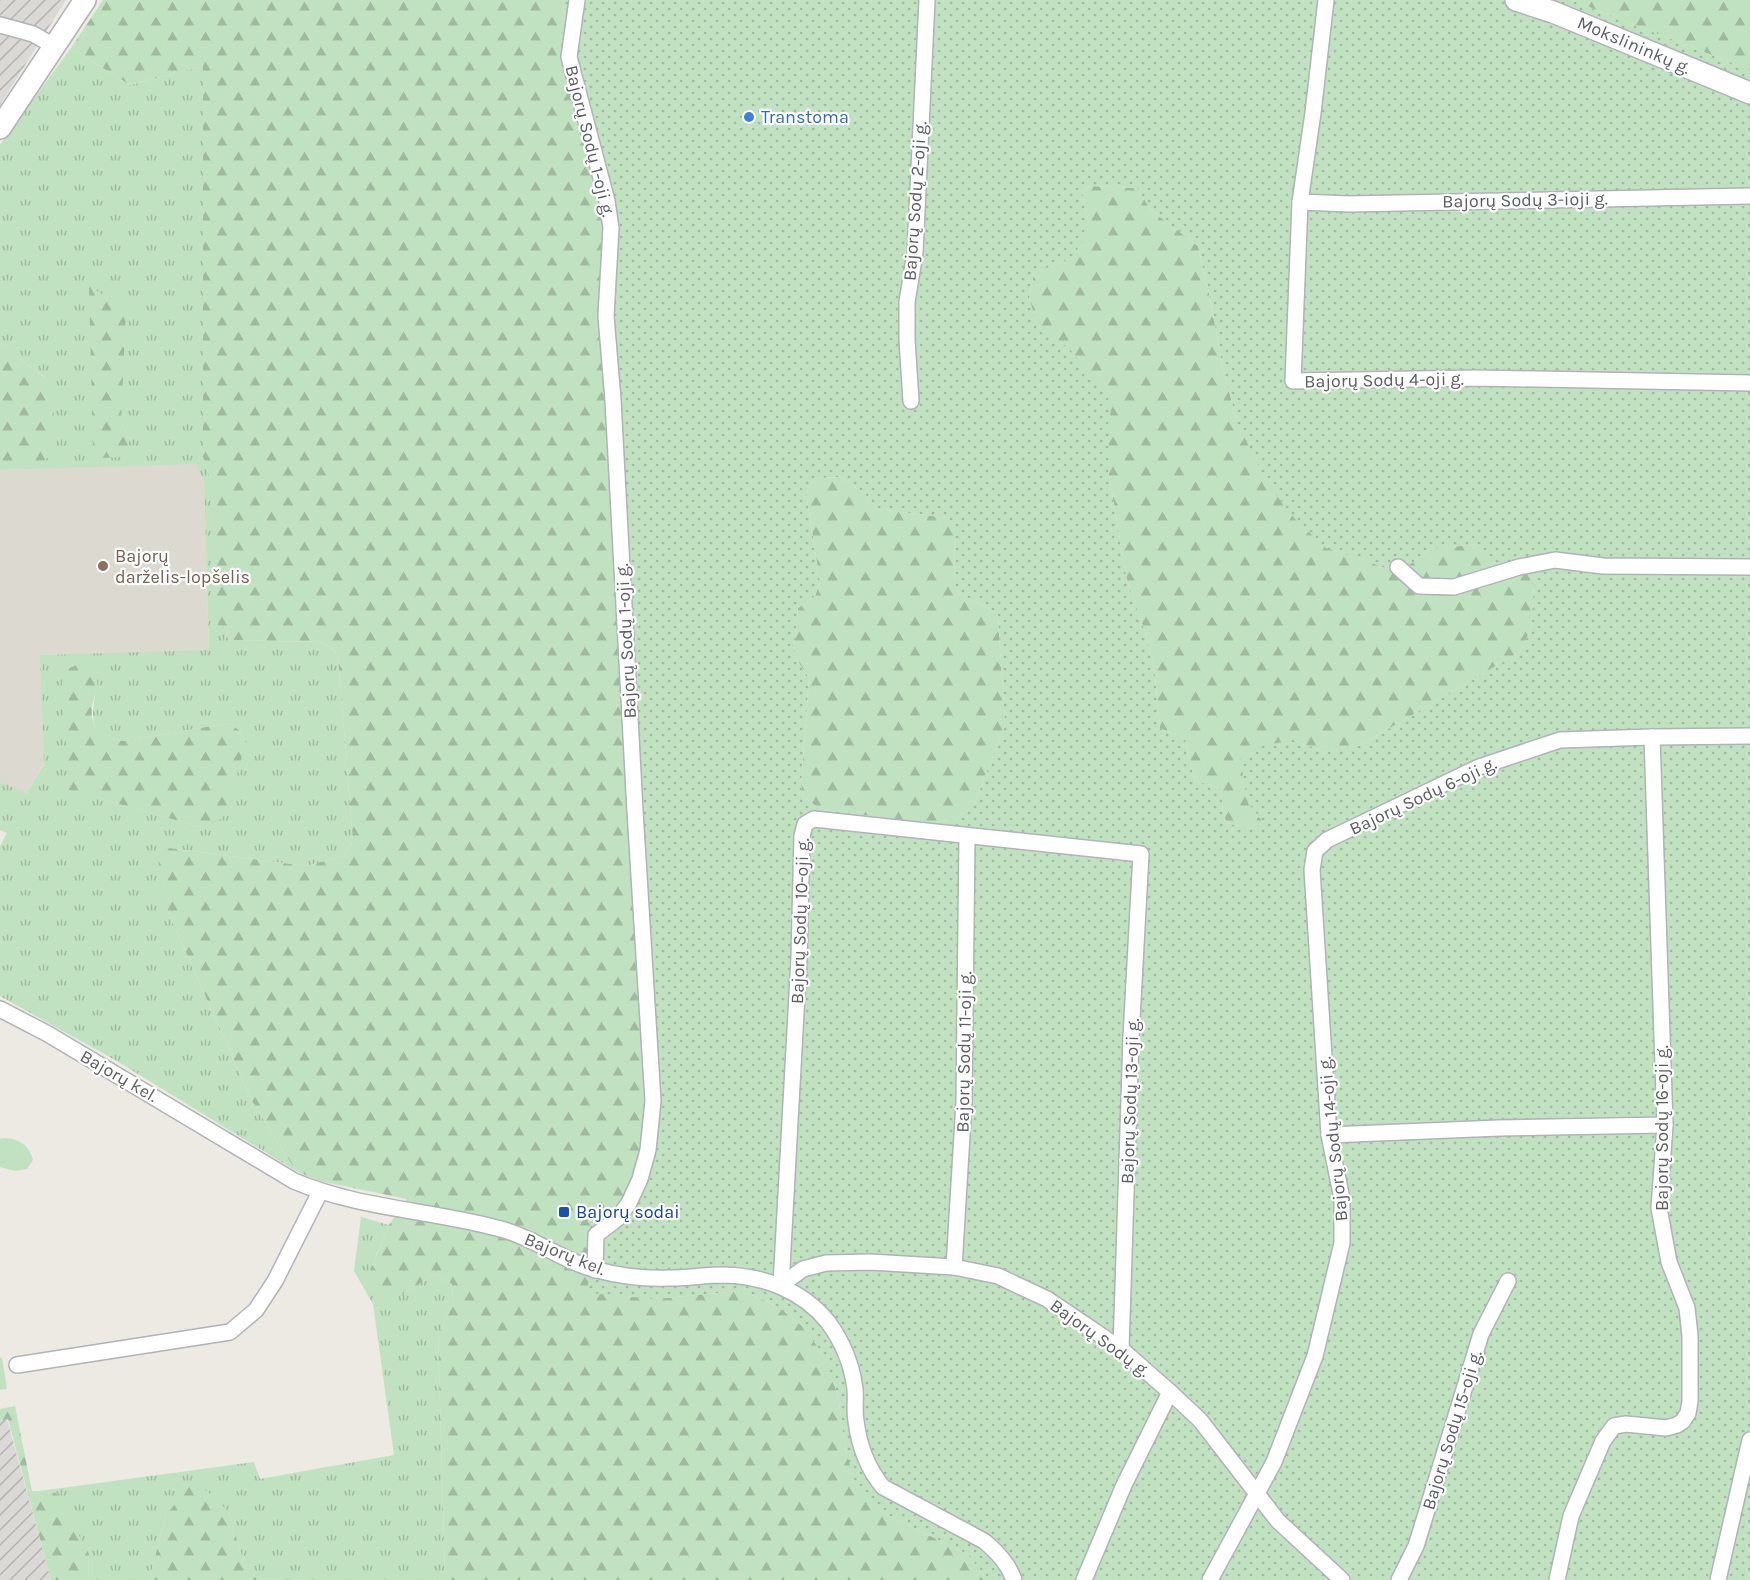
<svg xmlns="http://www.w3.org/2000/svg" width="1750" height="1580" font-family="Karla,sans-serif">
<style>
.industrial{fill:url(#industrial-furrows)}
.education{fill:#dcd9d1}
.grass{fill:url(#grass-tufts);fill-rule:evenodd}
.forest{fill:url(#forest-firs)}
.park{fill:#c1e2c1}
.garden{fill:url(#garden-dots);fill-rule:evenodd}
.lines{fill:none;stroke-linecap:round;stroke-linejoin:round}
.street-casing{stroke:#b0b3b7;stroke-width:18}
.secondary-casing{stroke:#afb2b7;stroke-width:24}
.street{stroke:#fff;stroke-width:15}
.secondary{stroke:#fff;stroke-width:21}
.shop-dot{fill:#3f7fe0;stroke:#fff;stroke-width:2}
.education-dot{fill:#8d6e63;stroke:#fff;stroke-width:2}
.transit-dot{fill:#1a4fb4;stroke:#fff;stroke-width:2}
.labels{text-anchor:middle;stroke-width:4.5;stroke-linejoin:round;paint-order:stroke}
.street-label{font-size:18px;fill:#5b5e62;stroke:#fff}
.shop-label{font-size:18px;fill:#366cbe;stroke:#fff;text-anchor:start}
.education-label{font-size:18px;fill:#785e54;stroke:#fff;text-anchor:start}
.transit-label{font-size:18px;fill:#164399;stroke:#fff;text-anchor:start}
</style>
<defs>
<pattern id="industrial-furrows" width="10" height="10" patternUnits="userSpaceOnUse" patternTransform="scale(1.5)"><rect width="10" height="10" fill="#dbd9d5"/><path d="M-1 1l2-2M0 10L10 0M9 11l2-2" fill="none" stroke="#b5b3b0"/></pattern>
<pattern id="grass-tufts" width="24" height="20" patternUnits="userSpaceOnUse" patternTransform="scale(1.5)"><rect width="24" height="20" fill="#c1e2c1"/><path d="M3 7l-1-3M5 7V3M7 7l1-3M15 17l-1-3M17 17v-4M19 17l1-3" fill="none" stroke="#a0baa0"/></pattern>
<pattern id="forest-firs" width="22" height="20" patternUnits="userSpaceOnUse" patternTransform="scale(1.5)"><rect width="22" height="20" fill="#c1e2c1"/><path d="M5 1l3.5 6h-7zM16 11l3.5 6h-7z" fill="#a0baa0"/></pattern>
<pattern id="garden-dots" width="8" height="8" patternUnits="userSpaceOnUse" patternTransform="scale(1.5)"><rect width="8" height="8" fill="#c1e2c1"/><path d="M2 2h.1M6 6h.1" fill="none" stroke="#a0baa0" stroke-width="1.8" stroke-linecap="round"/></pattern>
</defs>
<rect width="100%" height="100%" fill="#eceae3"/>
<g class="industrial">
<path d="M0,0H66L0,105Z"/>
<path d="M7,1419L51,1580H0V1421Z"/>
</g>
<path class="education" d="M196,463L204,481L209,651L41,655L44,763L27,794L0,782V470Z"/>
<g class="grass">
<path d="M71,48L130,85L203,66V457L211,481L229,640L319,642L333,649L338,657L353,841L343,856L306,866L169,848L165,905L252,1101L296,1171L115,1060L0,996V846L7,833L0,830V782L27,793L44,764L40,655L209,650L204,481L196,464L0,470V463H39L44,376L26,364L6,346L0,343V145ZM121,422L129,442L93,453ZM97,681C94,712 81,740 126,741L229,723L239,730L246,743L200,827L70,790Z"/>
<path d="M361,1217L389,1225L370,1271L402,1295L435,1274L452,1284L453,1304L438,1335L445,1577L439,1580H312L257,1578L245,1567L229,1512L166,1515L149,1580H88L89,1554L32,1492L254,1462L260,1479L394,1455L373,1304L354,1271Z"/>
</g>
<g class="forest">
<path d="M103,0H564L561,43L599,193L603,223L604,258L599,310L636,952L648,1102L642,1148L636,1175L627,1192L614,1208L655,1299L737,1291L758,1297L781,1309L801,1325L821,1350L838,1395L846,1452L882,1512L967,1554L989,1580H439L445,1577L438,1335L453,1304L452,1284L435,1274L402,1295L391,1300L380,1297L370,1271L389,1225L407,1199L319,1181L296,1171L252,1101L165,905L158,878L159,856L169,848L306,866L343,856L353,841L338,657L333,649L319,642L229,640L214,619L211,481L203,457V66L130,85L71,48Z"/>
<path d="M1571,0H1750V70Z"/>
<path d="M1090,186L1137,188L1151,210L1198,246L1209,293L1223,368L1237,422L1363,559L1397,573L1432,549L1478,544L1535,570L1531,629L1520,652L1361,745L1325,752L1293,740L1248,803L1263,822L1253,829L1226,823L1220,788L1195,781L1185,739L1160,728L1154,667L1145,632L1127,581L1108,469L1107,448L1068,347L1039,332L1029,298L1034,273L1070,259L1086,212L1082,192Z"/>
<path d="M89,286L126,309L121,422L129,442L125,457L102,458L93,453Z"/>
<path d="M0,343C11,347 17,357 26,364C32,369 40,372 45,378C59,398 53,435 49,457L39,463H0Z"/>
<path d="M841,477L866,495L878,509L948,518L954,524L955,585L959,594L985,606L998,615L1005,725L974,805L956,819L930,823L821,810L803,796L801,785L809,678L795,657L794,646L798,608L815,596L820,582L806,493L815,478Z"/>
<path d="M82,663C89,667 95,671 97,680C99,689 93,698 92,707C89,732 105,740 126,741L229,723L239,730L246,743L225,815L213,825L200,827L69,790L62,684L67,669Z"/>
<path d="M15,1406L32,1491L56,1493L89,1554L88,1580H51L8,1419L0,1421V1409Z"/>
<path d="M200,1485L229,1512L245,1567L257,1578L312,1580H149L166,1515L189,1487Z"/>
</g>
<g class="park">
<path d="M5,1138C19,1139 29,1145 33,1160L27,1169L15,1171L0,1167V1139Z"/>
<path d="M0,1358H2L7,1389L0,1390Z"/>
</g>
<path class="garden" d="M564,0H1571L1750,70V1580H989L967,1554L882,1512L856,1485L846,1452L838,1395L821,1351L801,1325L781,1309L758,1297L737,1291L655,1299L588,1293L591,1214L614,1208L627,1192L636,1175L642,1148L648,1102L636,952L599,310C602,280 606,251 603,221C598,168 577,115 563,63L561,43ZM1090,186L1137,188L1151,210L1198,246L1209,293L1223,368L1237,422L1266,482L1295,519L1326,548L1363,559L1397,573L1432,549L1478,544L1491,563L1535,570L1531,629L1520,652L1361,745L1325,752L1293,740L1261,746L1240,759L1248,803L1263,822L1253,829L1226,823L1220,788L1195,781L1185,739L1160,728L1154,667L1145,632L1127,581L1108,469L1111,401L1068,347L1039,331L1029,298L1034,273L1070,259L1087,236L1086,212L1082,192ZM841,477L866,495L878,509L948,518L954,524L955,586L959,594L985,606L998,615L1005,725L974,805L956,819L930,823L821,810L803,796L801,785L809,678L795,657L794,646L798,608L815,596L820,582L806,493L815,478Z"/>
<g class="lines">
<defs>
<g id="street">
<path d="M577,0L569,57L607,201L611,228L606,316L613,400L635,811L653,1101L648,1150L640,1179L629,1203L618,1218L596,1235L595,1270"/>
<path d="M1326,0L1313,113L1300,202L1293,381L1477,378L1750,383"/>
<path d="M0,25L33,34L54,46"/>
<path d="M1300,202L1349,204L1750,196"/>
<path d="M911,401L907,340V302L915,253L927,0"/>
<path d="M1398,567L1419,586L1454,587L1519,567L1555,560L1603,566L1750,567"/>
<path d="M0,1009L48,1034L294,1181C360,1209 432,1210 501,1229C535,1238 564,1262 597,1270C620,1276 645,1279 669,1278C688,1278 706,1275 724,1275C764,1276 802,1290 828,1322C842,1341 852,1365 855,1389C856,1400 854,1410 856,1421C859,1445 868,1469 883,1487L984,1541C997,1552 1008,1563 1014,1580"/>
<path d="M1329,1135L1499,1128L1665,1125"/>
<path d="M954,1267L964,1102L967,837"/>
<path d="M781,1285L799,958L802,836L805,824L814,819L1141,854L1131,1037L1121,1349"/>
<path d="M781,1285L803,1269L826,1263L870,1262L954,1267L998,1276L1047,1299L1121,1349L1170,1392L1200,1420L1278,1521L1342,1580"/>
<path d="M17,1365L230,1332L256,1310L275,1281L320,1192"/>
<path d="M1084,1580L1124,1485L1170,1392"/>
<path d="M1210,1580L1274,1462L1315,1356L1342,1243V1199L1329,1135L1312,870L1315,851L1327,840L1479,767L1560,740L1652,737L1750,736"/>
<path d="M1399,1580L1416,1546L1481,1334L1508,1281"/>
<path d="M1557,1580L1571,1516L1603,1441L1614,1426L1626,1424L1666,1428L1677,1425L1683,1421L1688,1413L1690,1401V1336L1687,1308L1669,1262L1659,1208L1665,1125L1652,737"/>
<path d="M1718,1580L1750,1440"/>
</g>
<g id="secondary">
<path d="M1516,0L1553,12L1750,93"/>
<path d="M0,128L85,0"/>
</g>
</defs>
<use href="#street" class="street-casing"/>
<use href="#secondary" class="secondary-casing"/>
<use href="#street" class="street"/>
<use href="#secondary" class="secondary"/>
</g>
<circle class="shop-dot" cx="749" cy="117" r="6"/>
<circle class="education-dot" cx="103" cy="566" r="6"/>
<rect class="transit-dot" x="558" y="1206" width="12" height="12" rx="3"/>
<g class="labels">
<g class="street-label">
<text transform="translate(1634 45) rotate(23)" y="6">Mokslininkų g.</text>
<text transform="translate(590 141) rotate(76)" y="6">Bajorų Sodų 1-oji g.</text>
<text transform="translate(1525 200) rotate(-1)" y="6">Bajorų Sodų 3-ioji g.</text>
<text transform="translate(915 201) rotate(-86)" y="6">Bajorų Sodų 2-oji g.</text>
<text transform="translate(1384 380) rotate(-1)" y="6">Bajorų Sodų 4-oji g.</text>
<text transform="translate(626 641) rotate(-93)" y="6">Bajorų Sodų 1-oji g.</text>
<text transform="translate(1423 796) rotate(-25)" y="6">Bajorų Sodų 6-oji g.</text>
<text transform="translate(800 921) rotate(-88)" y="6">Bajorų Sodų 10-oji g.</text>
<text transform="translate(964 1052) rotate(-89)" y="6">Bajorų Sodų 11-oji g.</text>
<text transform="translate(119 1076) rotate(30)" y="6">Bajorų kel.</text>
<text transform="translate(1130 1101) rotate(-88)" y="6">Bajorų Sodų 13-oji g.</text>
<text transform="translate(1662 1128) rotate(-90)" y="6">Bajorų Sodų 16-oji g.</text>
<text transform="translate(1333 1139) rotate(-96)" y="6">Bajorų Sodų 14-oji g.</text>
<text transform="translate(565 1254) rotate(22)" y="6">Bajorų kel.</text>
<text transform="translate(1100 1338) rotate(36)" y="6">Bajorų Sodų g.</text>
<text transform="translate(1452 1430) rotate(-73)" y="6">Bajorų Sodų 15-oji g.</text>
</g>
<g class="shop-label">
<text x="761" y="123">Transtoma</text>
</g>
<g class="education-label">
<text x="115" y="562">Bajorų<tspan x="115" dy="21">darželis-lopšelis</tspan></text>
</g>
<g class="transit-label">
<text x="576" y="1218">Bajorų sodai</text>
</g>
</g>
</svg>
